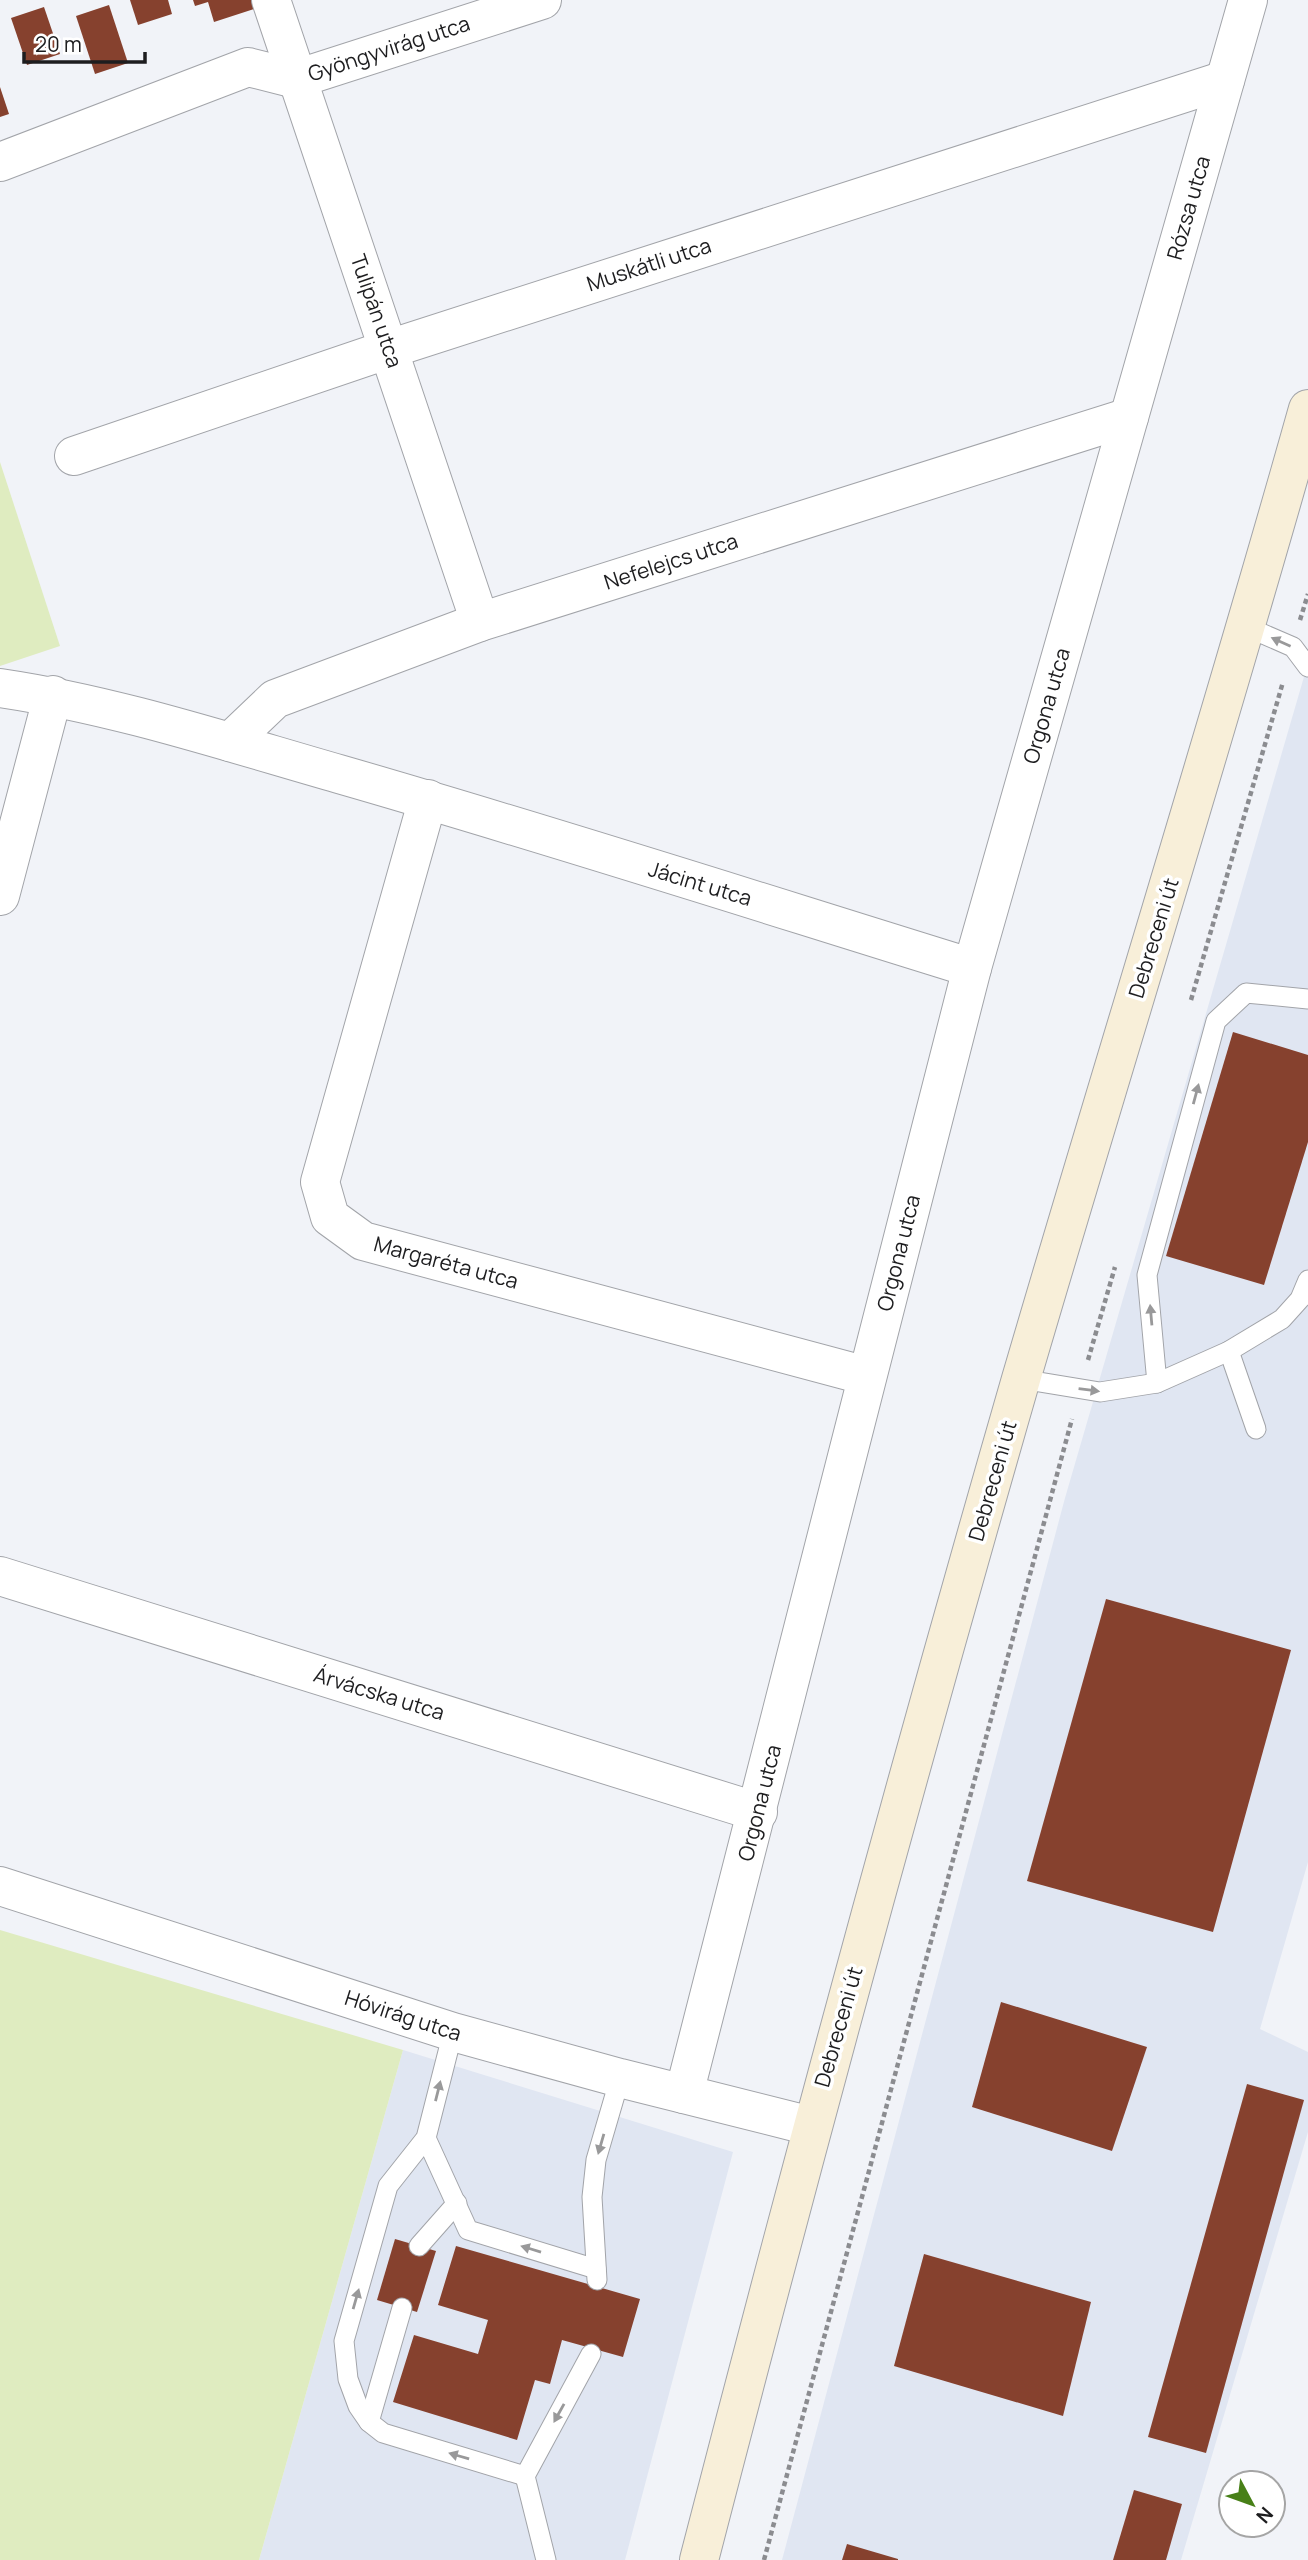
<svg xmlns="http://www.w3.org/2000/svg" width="1308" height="2560" font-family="Manrope,sans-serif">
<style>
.built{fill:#e0e6f2}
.green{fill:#dfecc0}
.building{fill:#86412e}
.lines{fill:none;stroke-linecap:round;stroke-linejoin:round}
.lane-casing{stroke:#a2a4a9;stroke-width:21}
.street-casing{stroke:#a2a4a9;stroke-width:40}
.secondary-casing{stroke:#a2a4a9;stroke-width:40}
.path{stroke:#8b8c90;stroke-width:4.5;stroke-dasharray:5 3.5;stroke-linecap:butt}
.lane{stroke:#fff;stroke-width:19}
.street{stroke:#fff;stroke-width:38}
.secondary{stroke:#f8efd9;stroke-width:38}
.oneway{fill:#99999a}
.labels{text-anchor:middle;stroke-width:7;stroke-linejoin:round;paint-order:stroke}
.street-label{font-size:21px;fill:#1d1d1f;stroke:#fff}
</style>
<rect width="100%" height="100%" fill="#f1f3f8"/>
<g class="built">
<path d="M1308,663V1862L1260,2029L1308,2052V2132L1181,2560H782L1065,1498Z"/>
<path d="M403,2050L733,2152L625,2560H259Z"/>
</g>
<g class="green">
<path d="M0,462L60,646L0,666Z"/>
<path d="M0,1930L403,2050L259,2560H0Z"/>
</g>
<g class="building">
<path d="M130,0H168L172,14L138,25Z"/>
<path d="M193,0H251L254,9L214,22L208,2L195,6Z"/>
<path d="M109,5L128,63L95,74L76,16Z"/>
<path d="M44,7L60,54L27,65L11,18Z"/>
<path d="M0,87L9,114L0,117Z"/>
<path d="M1233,1032L1308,1055V1142L1264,1285L1166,1256Z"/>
<path d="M1106,1599L1291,1650L1213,1932L1027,1881Z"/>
<path d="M1001,2002L1147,2047L1112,2151L972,2107Z"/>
<path d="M1247,2084L1304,2100L1206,2453L1148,2437Z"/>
<path d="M395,2239L436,2251L417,2312L377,2300Z"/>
<path d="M456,2246L640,2299L623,2357L562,2340L550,2384L535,2380L517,2440L393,2402L414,2335L478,2354L488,2320L438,2305Z"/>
<path d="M924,2254L1091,2302L1063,2416L894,2366Z"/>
<path d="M1134,2490L1182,2504L1166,2560H1113Z"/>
<path d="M847,2544L898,2559V2560H842Z"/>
</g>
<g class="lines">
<defs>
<g id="lane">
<path d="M1247,627L1293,647L1308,667"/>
<path d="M1229,1351L1256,1429"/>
<path d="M1021,1379L1100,1392L1157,1383L1229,1351L1282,1319L1300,1299L1308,1280"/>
<path d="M1157,1383L1147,1275L1216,1021L1246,993L1308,999"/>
<path d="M453,2032L426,2138L388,2186L344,2341L348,2379L358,2406L369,2422L383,2433L525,2476"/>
<path d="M426,2138L468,2230L596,2269"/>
<path d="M419,2246L457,2203"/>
<path d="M597,2280L592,2197L596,2160L620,2078"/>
<path d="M369,2422L402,2308"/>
<path d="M546,2560L525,2476L591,2354"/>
</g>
<g id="street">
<path d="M271,0L480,622"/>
<path d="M0,162L248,67L296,79L542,0"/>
<path d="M74,456L389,349L1225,80"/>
<path d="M0,688C115,705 227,742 339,774C551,835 762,903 972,968"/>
<path d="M230,742L275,699L480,622L1129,417"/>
<path d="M428,799L320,1182L330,1217L363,1241L867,1376"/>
<path d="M0,896L53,695"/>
<path d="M0,1576L758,1812"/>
<path d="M0,1886L453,2032L620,2078L811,2126"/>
<path d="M684,2094L972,968L1248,0"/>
</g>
<path id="secondary" d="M699,2560C801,2165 908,1771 1021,1379C1116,1055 1217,733 1308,409"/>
</defs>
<use href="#lane" class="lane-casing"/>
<use href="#street" class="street-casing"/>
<use href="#secondary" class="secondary-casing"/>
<g class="path">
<path d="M1300,620L1308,594"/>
<path d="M1191,1000L1283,682"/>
<path d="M1088,1360L1115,1267"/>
<path d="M764,2560L1072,1419"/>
</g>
<use href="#lane" class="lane"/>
<use href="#street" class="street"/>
<use href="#secondary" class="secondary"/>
</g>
<defs><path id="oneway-solid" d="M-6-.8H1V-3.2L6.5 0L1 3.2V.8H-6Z" transform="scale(1.75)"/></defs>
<g class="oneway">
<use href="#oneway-solid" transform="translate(1281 642) rotate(-156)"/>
<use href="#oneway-solid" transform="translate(1196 1094) rotate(-75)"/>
<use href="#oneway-solid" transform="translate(1151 1315) rotate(-95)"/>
<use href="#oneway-solid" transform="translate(1089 1390) rotate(7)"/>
<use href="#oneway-solid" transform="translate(438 2091) rotate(-76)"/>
<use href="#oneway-solid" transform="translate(601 2144) rotate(106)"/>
<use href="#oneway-solid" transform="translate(531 2249) rotate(-163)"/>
<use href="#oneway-solid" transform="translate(356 2299) rotate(-74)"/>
<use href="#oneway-solid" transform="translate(559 2413) rotate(119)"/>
<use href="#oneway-solid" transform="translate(459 2456) rotate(-164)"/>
</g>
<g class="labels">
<g class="street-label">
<text transform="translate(389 49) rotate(-18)" y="7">Gyöngyvirág utca</text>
<text transform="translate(1189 208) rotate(-74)" y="7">Rózsa utca</text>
<text transform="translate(649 265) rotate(-18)" y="7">Muskátli utca</text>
<text transform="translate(376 311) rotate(71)" y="7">Tulipán utca</text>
<text transform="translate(671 562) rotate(-18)" y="7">Nefelejcs utca</text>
<text transform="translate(1047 706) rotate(-74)" y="7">Orgona utca</text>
<text transform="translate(700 884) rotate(17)" y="7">Jácint utca</text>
<text transform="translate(1154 938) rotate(-73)" y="7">Debreceni út</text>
<text transform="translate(899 1253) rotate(-76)" y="7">Orgona utca</text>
<text transform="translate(446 1263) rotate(15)" y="7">Margaréta utca</text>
<text transform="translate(993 1481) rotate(-74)" y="7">Debreceni út</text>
<text transform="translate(379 1694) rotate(17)" y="7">Árvácska utca</text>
<text transform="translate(760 1803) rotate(-76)" y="7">Orgona utca</text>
<text transform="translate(403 2016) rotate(18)" y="7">Hóvirág utca</text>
<text transform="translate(839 2027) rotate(-74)" y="7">Debreceni út</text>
</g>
</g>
<g transform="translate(1252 2504) rotate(131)"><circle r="33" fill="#ffffff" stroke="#a5a5a5" stroke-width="2"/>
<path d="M0-5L12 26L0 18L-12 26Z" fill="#488018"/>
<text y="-10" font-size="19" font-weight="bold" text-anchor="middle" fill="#1d1d1f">N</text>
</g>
<path d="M24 52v10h121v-10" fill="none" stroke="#1d1d1f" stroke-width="3.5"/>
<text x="35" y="52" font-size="21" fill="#1d1d1f" stroke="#ffffff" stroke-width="5" paint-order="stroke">20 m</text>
</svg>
